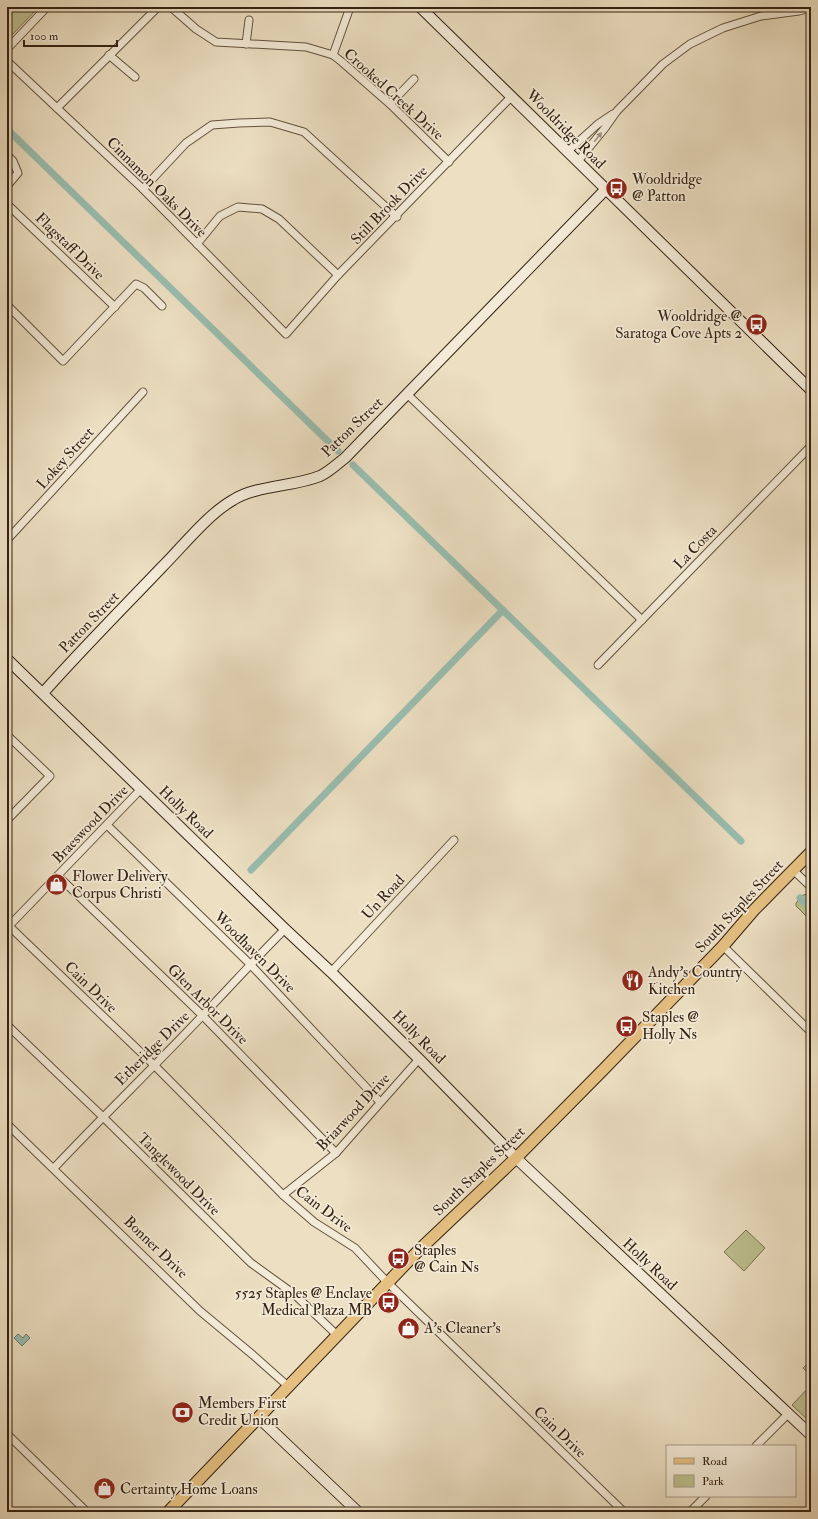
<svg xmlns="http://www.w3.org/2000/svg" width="818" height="1519" font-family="'IM FELL Double Pica',serif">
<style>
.green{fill:#bdc08f;stroke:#787150}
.water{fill:#99bdb0;stroke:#717f71}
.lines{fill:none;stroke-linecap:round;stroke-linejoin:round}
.canal{stroke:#99bdb0;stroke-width:7}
.street-casing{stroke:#62513e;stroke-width:9}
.secondary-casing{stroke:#342212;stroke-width:12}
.primary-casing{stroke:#342212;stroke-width:13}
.street{stroke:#f3ead7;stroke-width:7}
.secondary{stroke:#f3ead7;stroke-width:10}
.primary{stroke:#e6c081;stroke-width:11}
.oneway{fill:#9d907e}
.labels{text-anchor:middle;stroke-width:3.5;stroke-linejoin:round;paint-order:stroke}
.street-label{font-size:15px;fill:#342212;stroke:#f3ead7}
.poi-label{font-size:15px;fill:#342212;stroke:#f3ead7;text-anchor:start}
</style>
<rect width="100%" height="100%" fill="#ecdfc2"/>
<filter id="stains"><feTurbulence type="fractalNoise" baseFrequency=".005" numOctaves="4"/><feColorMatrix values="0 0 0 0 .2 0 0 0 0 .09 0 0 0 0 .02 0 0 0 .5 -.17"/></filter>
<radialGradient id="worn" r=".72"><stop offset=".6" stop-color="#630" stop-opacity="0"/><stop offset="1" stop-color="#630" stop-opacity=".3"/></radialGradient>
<g class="green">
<path d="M7,7H39L7,40Z"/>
<path d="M810,894L811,895V921L796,906V903L803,895Z"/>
<path d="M746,1230L765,1248L744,1271L724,1252Z"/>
<path d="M811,1360V1376L803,1368Z"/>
<path d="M811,1385V1423L792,1405Z"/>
</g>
<path class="water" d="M18,1334L23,1338L26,1334L30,1338L22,1346L14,1338Z"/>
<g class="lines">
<g class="canal">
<path d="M7,129L338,451"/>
<path d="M353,465L741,841"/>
<path d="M251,870L503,610"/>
<path d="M800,898L811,909"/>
</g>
<defs>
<g id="street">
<path d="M171,7L196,29L216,42L306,47L333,55L342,62L390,104L449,162"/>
<path d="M246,44L249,20"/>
<path d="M7,49L47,7"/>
<path d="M109,55L135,77"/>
<path d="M333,55L349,10"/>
<path d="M7,61L143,189L286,334L338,275L512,96"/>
<path d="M390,104L414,79"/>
<path d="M57,108L158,7"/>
<path d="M568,151L598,124L613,114"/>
<path d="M7,155L13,161L18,173L7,186"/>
<path d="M578,161L605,128L617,111L663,64L690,44L723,28L761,16L799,11L811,8"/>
<path d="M143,189L186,143L212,125L239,123L270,122L304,132L397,217"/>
<path d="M7,204L115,307"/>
<path d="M197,244L220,216L238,207L262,209L279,219L338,275"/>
<path d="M7,305L63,361L136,284L144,288L162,306"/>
<path d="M407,394L642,620"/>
<path d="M7,540L143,392"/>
<path d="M598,665L811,446"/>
<path d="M7,735L50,776L7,820"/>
<path d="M107,825L250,964L380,1102"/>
<path d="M793,870L811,887"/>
<path d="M58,876L203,1016L336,1153"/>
<path d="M9,926L154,1065L283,1195L314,1222L355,1248L388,1283L624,1512"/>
<path d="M7,928L141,789"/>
<path d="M723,946L811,1032"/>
<path d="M331,972L454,840"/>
<path d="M7,1025L102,1116L251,1263L294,1294L338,1336"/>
<path d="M7,1124L200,1311L253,1355L289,1387"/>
<path d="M54,1168C103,1116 154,1067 203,1015C230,987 257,957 285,929"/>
<path d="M283,1195L336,1153L419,1059"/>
<path d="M7,1434L87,1512"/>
<path d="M756,1446L788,1414"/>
<path d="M690,1512L706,1496"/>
</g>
<g id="secondary">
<path d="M420,7L811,390"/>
<path d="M7,659L285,929L331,972L419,1059L516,1158L811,1435"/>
<path d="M43,693C81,650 122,609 162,567C183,546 207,515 233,500C257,485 293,487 320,476C329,472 337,464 345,458L605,190"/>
<path d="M259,1418L358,1512"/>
</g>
<path id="primary" d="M168,1512L419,1250L516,1158L603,1070L723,946L754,910L811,852"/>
</defs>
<use href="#street" class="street-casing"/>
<use href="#secondary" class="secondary-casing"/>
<use href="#primary" class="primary-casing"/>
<use href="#street" class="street"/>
<use href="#secondary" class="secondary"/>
<use href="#primary" class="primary"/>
</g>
<defs><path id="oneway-solid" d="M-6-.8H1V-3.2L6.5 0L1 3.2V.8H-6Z"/></defs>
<use class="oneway" href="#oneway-solid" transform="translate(598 137) rotate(-51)"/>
<defs>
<symbol id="bus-disc" viewBox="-11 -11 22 22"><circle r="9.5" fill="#8f2418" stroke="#f3ead7"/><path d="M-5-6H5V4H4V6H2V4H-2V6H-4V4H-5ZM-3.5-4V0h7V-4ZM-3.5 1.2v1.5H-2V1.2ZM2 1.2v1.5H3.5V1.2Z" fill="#fff"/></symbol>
<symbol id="shop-disc" viewBox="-11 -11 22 22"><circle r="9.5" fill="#8f2418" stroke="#f3ead7"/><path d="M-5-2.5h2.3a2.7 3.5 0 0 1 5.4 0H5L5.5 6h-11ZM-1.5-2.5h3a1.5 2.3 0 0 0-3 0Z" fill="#fff"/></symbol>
<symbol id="restaurant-disc" viewBox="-11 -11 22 22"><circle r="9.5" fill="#8f2418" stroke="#f3ead7"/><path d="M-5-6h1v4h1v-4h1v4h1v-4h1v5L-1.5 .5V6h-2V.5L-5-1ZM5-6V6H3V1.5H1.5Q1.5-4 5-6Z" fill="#fff"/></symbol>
<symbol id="bank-disc" viewBox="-11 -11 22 22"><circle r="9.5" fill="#8f2418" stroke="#f3ead7"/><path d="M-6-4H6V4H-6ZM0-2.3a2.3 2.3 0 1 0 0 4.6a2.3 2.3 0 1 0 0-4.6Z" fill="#fff"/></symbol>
</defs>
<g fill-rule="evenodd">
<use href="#bus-disc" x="604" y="176" width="25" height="25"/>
<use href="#bus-disc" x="744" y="312" width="25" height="25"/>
<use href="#shop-disc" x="44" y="872" width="25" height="25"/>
<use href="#restaurant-disc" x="620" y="968" width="25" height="25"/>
<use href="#bus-disc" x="614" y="1014" width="25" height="25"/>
<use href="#bus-disc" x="386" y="1246" width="25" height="25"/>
<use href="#bus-disc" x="376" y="1290" width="25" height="25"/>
<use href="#shop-disc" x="396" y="1316" width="25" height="25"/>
<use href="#bank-disc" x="170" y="1400" width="25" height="25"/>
<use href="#shop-disc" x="92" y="1476" width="25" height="25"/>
</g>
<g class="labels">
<g class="street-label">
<text transform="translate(394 94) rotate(42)" y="5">Crooked Creek Drive</text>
<text transform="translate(566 129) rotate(45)" y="5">Wooldridge Road</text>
<text transform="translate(157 187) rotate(45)" y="5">Cinnamon Oaks Drive</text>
<text transform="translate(389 205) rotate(-46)" y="5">Still Brook Drive</text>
<text transform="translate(70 246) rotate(44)" y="5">Flagstaff Drive</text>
<text transform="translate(352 427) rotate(-44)" y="5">Patton Street</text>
<text transform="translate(65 458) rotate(-48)" y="5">Lokey Street</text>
<text transform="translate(695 547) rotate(-46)" y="5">La Costa</text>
<text transform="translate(89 622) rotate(-46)" y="5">Patton Street</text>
<text transform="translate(186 812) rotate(44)" y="5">Holly Road</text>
<text transform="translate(90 824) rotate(-46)" y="5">Braeswood Drive</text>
<text transform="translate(383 897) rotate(-47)" y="5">Un Road</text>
<text transform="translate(739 906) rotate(-47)" y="5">South Staples Street</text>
<text transform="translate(255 952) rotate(45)" y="5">Woodhaven Drive</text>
<text transform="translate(91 987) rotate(44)" y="5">Cain Drive</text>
<text transform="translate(208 1004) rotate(45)" y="5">Glen Arbor Drive</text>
<text transform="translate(419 1037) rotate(45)" y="5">Holly Road</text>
<text transform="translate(152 1048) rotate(-45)" y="5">Etheridge Drive</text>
<text transform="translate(353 1112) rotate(-47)" y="5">Briarwood Drive</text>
<text transform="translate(479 1171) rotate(-44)" y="5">South Staples Street</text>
<text transform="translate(179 1174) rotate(45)" y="5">Tanglewood Drive</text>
<text transform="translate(324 1209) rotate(37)" y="5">Cain Drive</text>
<text transform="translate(156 1247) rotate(44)" y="5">Bonner Drive</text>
<text transform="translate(650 1264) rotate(43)" y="5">Holly Road</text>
<text transform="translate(560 1432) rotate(44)" y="5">Cain Drive</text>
</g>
<g class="poi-label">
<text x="632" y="184">Wooldridge<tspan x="632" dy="17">@ Patton</tspan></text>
<text x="742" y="321" text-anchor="end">Wooldridge @<tspan x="742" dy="17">Saratoga Cove Apts 2</tspan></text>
<text x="72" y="881">Flower Delivery<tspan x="72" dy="17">Corpus Christi</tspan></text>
<text x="648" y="977">Andy's Country<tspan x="648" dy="17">Kitchen</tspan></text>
<text x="642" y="1022">Staples @<tspan x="642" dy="17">Holly Ns</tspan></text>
<text x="414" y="1255">Staples<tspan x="414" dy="17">@ Cain Ns</tspan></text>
<text x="372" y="1298" text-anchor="end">5525 Staples @ Enclave<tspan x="372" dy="17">Medical Plaza MB</tspan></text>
<text x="424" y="1333">A's Cleaner's</text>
<text x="198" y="1408">Members First<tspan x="198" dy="17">Credit Union</tspan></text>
<text x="120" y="1494">Certainty Home Loans</text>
</g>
</g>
<rect width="818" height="1519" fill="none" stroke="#ecdfc2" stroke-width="24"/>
<rect x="8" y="8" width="802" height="1503" fill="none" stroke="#342212" stroke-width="2"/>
<rect x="12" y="12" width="794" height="1495" fill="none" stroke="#342212"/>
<rect x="666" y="1445" width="130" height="52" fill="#f3ead7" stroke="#a79a88"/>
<rect x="674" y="1458" width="20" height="6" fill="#e6c081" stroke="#a79a88"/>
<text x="702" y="1465" font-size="12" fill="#342212">Road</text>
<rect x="674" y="1475" width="20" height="12" fill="#bdc08f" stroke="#a79a88"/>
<text x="702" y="1485" font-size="12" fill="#342212">Park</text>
<path d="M24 40v6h93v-6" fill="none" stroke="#342212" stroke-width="2"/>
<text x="30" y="40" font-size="12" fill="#342212" stroke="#f3ead7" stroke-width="3" paint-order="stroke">100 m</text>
<rect width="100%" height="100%" filter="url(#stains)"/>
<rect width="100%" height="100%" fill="url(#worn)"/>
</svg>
